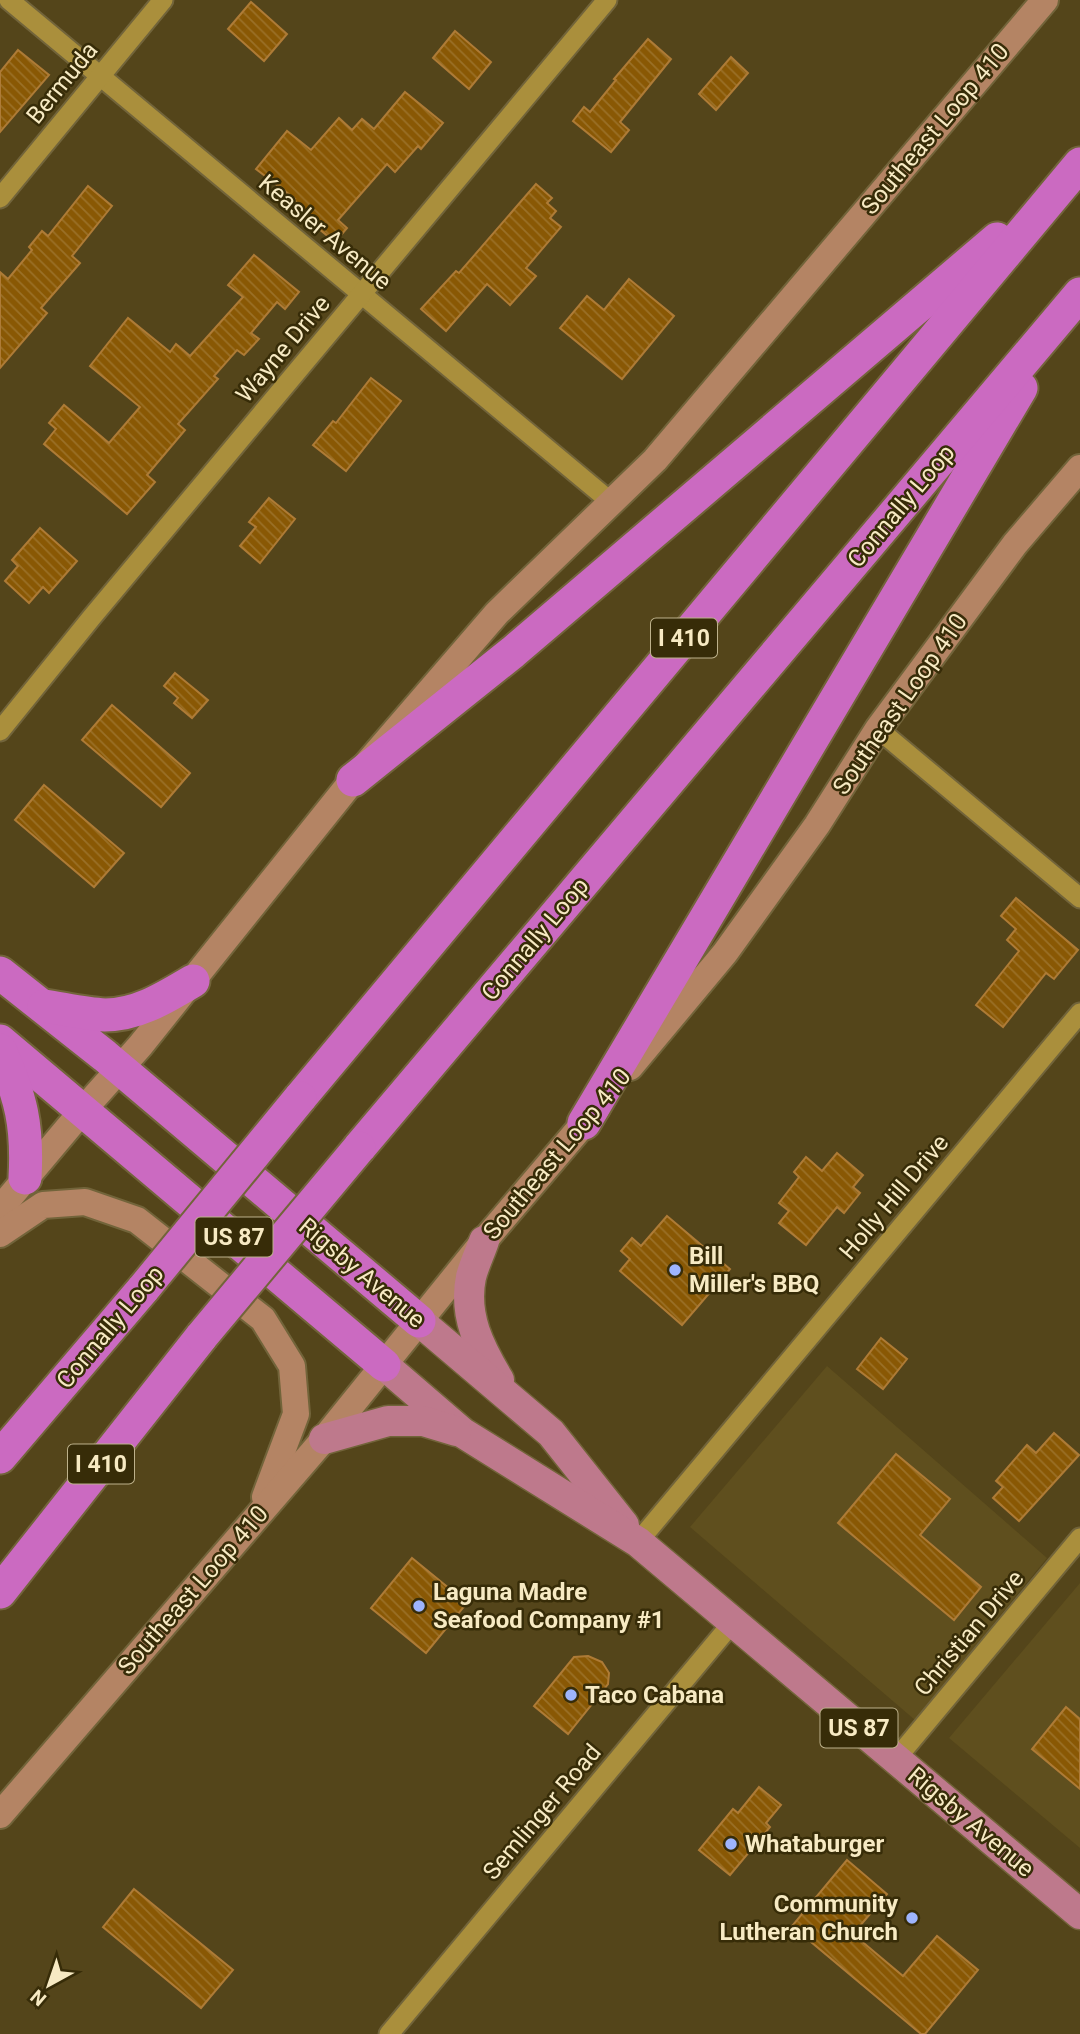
<svg xmlns="http://www.w3.org/2000/svg" width="1080" height="2034" font-family="Roboto,sans-serif">
<style>
.built{fill:#5f4f1e}
.building{fill:url(#building-back-hatch);stroke:#ae7b36;stroke-width:2}
.lines{fill:none;stroke-linecap:round;stroke-linejoin:round}
.street-casing{stroke:#72643a;stroke-width:23}
.secondary-casing{stroke:#72643a;stroke-width:30}
.primary-casing{stroke:#72643a;stroke-width:33}
.highway-casing{stroke:#72643a;stroke-width:37}
.street{stroke:#aa8f3c;stroke-width:19}
.secondary{stroke:#b48464;stroke-width:26}
.primary{stroke:#be798c;stroke-width:30}
.highway{stroke:#cb6ac1;stroke-width:33}
.highway-bridge-casing{stroke:#72643a;stroke-width:37;stroke-linecap:butt}
.highway-bridge{stroke:#cb6ac1;stroke-width:33}
.poi-dot{fill:#9eb4fd;stroke:#372c08;stroke-width:2.5}
.labels{text-anchor:middle;stroke-width:5;stroke-linejoin:round;paint-order:stroke}
.shield{fill:#372c08;stroke:#bdb18b;stroke-width:2}
.shield-label{font-size:23px;font-weight:bold;fill:#f7eac3}
.street-label{font-size:24px;fill:#f7eac3;stroke:#372c08}
.poi-label{font-size:24px;font-weight:bold;fill:#f7eac3;stroke:#372c08;text-anchor:start}
</style>
<defs>
<pattern id="building-back-hatch" width="6" height="6" patternUnits="userSpaceOnUse" patternTransform="scale(1.75)"><rect width="6" height="6" fill="#895804"/><path d="M-1 5l2 2M0 0l6 6M5-1l2 2" fill="none" stroke="#9a7027"/></pattern>
</defs>
<rect width="100%" height="100%" fill="#54451a"/>
<g class="built">
<path d="M827,1366L1047,1558L915,1720L690,1527Z"/>
<path d="M1080,1583V1848L949,1738Z"/>
</g>
<g class="building">
<path d="M251,2L287,34L264,61L228,29Z"/>
<path d="M455,31L491,62L469,89L433,58Z"/>
<path d="M648,39L671,59L620,122L629,130L611,152L573,121L584,107L590,112L616,80L614,79Z"/>
<path d="M18,50L49,75L0,132V72Z"/>
<path d="M731,57L748,73L716,110L699,94Z"/>
<path d="M405,92L443,123L421,149L418,146L395,172L387,164L338,220L347,228L335,242L290,205L295,199L256,169L287,131L311,150L339,118L352,130L362,119L374,129Z"/>
<path d="M536,184L552,198L547,203L556,211L550,218L561,227L526,268L536,276L510,305L487,284L446,331L421,309L456,271L459,273Z"/>
<path d="M88,186L112,206L72,256L80,263L41,308L47,313L0,368V272L8,279L32,250L29,247L42,231L48,236Z"/>
<path d="M254,255L299,292L285,309L277,302L251,333L259,339L244,355L237,350L214,376L218,379L178,424L185,430L147,475L155,482L127,514L44,444L56,429L49,423L64,405L109,443L140,407L90,366L128,318L170,352L176,344L190,356L243,297L228,285Z"/>
<path d="M629,279L674,316L622,379L560,328L587,296L604,310Z"/>
<path d="M371,378L401,401L346,471L313,445L333,421L336,423Z"/>
<path d="M269,498L295,519L260,563L240,546L256,527L249,522Z"/>
<path d="M40,528L77,561L49,593L43,587L29,603L5,581L18,566L12,560Z"/>
<path d="M175,673L208,700L192,718L174,703L178,698L164,686Z"/>
<path d="M112,705L190,773L161,807L82,740Z"/>
<path d="M44,785L124,853L94,887L15,820Z"/>
<path d="M1016,898L1078,950L1054,979L1046,973L1003,1027L976,1005L1019,951L1007,940L1016,929L1001,916Z"/>
<path d="M837,1153L863,1175L853,1187L860,1193L844,1213L837,1207L806,1245L779,1223L789,1211L779,1203L799,1177L794,1172L806,1157L822,1171Z"/>
<path d="M667,1216L730,1269L682,1325L620,1271L630,1259L621,1251L632,1238L641,1246Z"/>
<path d="M881,1338L907,1359L883,1389L857,1369Z"/>
<path d="M1054,1433L1079,1455L1019,1521L993,1498L1003,1487L996,1481L1027,1445L1036,1453Z"/>
<path d="M896,1454L950,1499L920,1535L981,1587L954,1620L838,1523Z"/>
<path d="M412,1558L467,1603L426,1653L371,1608Z"/>
<path d="M588,1656L602,1662L609,1673L608,1684L568,1734L534,1706L574,1657Z"/>
<path d="M1066,1707L1080,1719V1789L1032,1749Z"/>
<path d="M759,1787L781,1805L766,1823L770,1827L730,1875L699,1850L733,1809L738,1813Z"/>
<path d="M847,1860L887,1894L853,1934L903,1976L937,1936L978,1970L925,2034H921L792,1926Z"/>
<path d="M134,1889L233,1970L201,2008L103,1927Z"/>
</g>
<g class="lines">
<defs>
<g id="street">
<path d="M9,0L611,502"/>
<path d="M0,198L163,0"/>
<path d="M878,729L1080,898"/>
<path d="M0,731L92,617L607,0"/>
<path d="M638,1542L1080,1013"/>
<path d="M896,1759L1080,1538"/>
<path d="M389,2034L733,1622"/>
</g>
<g id="secondary">
<path d="M630,1067L725,953L817,825L878,729L1015,544L1080,468"/>
<path d="M0,1209L83,1110L140,1046L353,780L497,613L655,460L1045,0"/>
<path d="M0,1234L43,1205L85,1202L137,1220L263,1319L292,1366L296,1414L265,1497"/>
<path d="M0,1815L324,1439L484,1241L597,1108"/>
</g>
<g id="primary">
<path d="M484,1241C480,1253 474,1265 471,1277C463,1316 480,1348 499,1380"/>
<path d="M419,1321L551,1433L624,1525"/>
<path d="M384,1365L463,1433L638,1542L1080,1914"/>
<path d="M324,1439L388,1421H423L456,1431"/>
</g>
<g id="highway">
<path d="M353,780L513,652L997,239"/>
<path d="M0,973L105,1056L419,1321"/>
<path d="M44,1006C64,1009 85,1014 105,1015C138,1015 166,997 193,981"/>
<path d="M0,1041L384,1365"/>
<path d="M0,1050C21,1097 28,1126 25,1178"/>
<path d="M300,1098L1080,164"/>
<path d="M584,1123L1021,388"/>
<path d="M359,1148L1080,294"/>
<path d="M0,1457L144,1288"/>
<path d="M0,1592L202,1336"/>
</g>
</defs>
<use href="#street" class="street-casing"/>
<use href="#secondary" class="secondary-casing"/>
<use href="#primary" class="primary-casing"/>
<use href="#highway" class="highway-casing"/>
<use href="#street" class="street"/>
<use href="#secondary" class="secondary"/>
<use href="#primary" class="primary"/>
<use href="#highway" class="highway"/>
<defs>
<g id="highway-bridge">
<path d="M144,1288L300,1098"/>
<path d="M202,1336L359,1148"/>
</g>
</defs>
<use href="#highway-bridge" class="highway-bridge-casing"/>
<use href="#highway-bridge" class="highway-bridge"/>
</g>
<g class="poi-dot">
<circle cx="675" cy="1270" r="7"/>
<circle cx="419" cy="1606" r="7"/>
<circle cx="571" cy="1695" r="7"/>
<circle cx="731" cy="1844" r="7"/>
<circle cx="912" cy="1918" r="7"/>
</g>
<g class="labels">
<g class="shield">
<rect x="651" y="618.5" width="66" height="39" rx="5"/>
<rect x="195.5" y="1217.5" width="77" height="39" rx="5"/>
<rect x="68" y="1444.5" width="66" height="39" rx="5"/>
<rect x="820.5" y="1708.5" width="77" height="39" rx="5"/>
</g>
<g class="shield-label">
<text x="684" y="646">I 410</text>
<text x="234" y="1245">US 87</text>
<text x="101" y="1472">I 410</text>
<text x="859" y="1736">US 87</text>
</g>
<g class="street-label">
<text transform="translate(62 83) rotate(-51)" y="8">Bermuda</text>
<text transform="translate(935 129) rotate(-50)" y="8">Southeast Loop 410</text>
<text transform="translate(325 232) rotate(40)" y="8">Keasler Avenue</text>
<text transform="translate(283 349) rotate(-50)" y="8">Wayne Drive</text>
<text transform="translate(901 506) rotate(-50)" y="8">Connally Loop</text>
<text transform="translate(900 704) rotate(-55)" y="8">Southeast Loop 410</text>
<text transform="translate(535 939) rotate(-50)" y="8">Connally Loop</text>
<text transform="translate(557 1154) rotate(-50)" y="8">Southeast Loop 410</text>
<text transform="translate(894 1197) rotate(-50)" y="8">Holly Hill Drive</text>
<text transform="translate(362 1273) rotate(40)" y="8">Rigsby Avenue</text>
<text transform="translate(110 1327) rotate(-50)" y="8">Connally Loop</text>
<text transform="translate(193 1590) rotate(-49)" y="8">Southeast Loop 410</text>
<text transform="translate(969 1633) rotate(-50)" y="8">Christian Drive</text>
<text transform="translate(542 1812) rotate(-50)" y="8">Semlinger Road</text>
<text transform="translate(971 1822) rotate(40)" y="8">Rigsby Avenue</text>
</g>
<g class="poi-label">
<text x="689" y="1264">Bill<tspan x="689" dy="28">Miller's BBQ</tspan></text>
<text x="433" y="1600">Laguna Madre<tspan x="433" dy="28">Seafood Company #1</tspan></text>
<text x="585" y="1703">Taco Cabana</text>
<text x="745" y="1852">Whataburger</text>
<text x="898" y="1912" text-anchor="end">Community<tspan x="898" dy="28">Lutheran Church</tspan></text>
</g>
</g>
<g transform="translate(49 1985) rotate(220)" stroke="#372c08" stroke-width="5" paint-order="stroke">
<path d="M0-5L12 26L0 18L-12 26Z" fill="#f7eac3"/>
<text y="-10" font-size="19" font-weight="bold" text-anchor="middle" fill="#f7eac3">N</text>
</g>
</svg>
